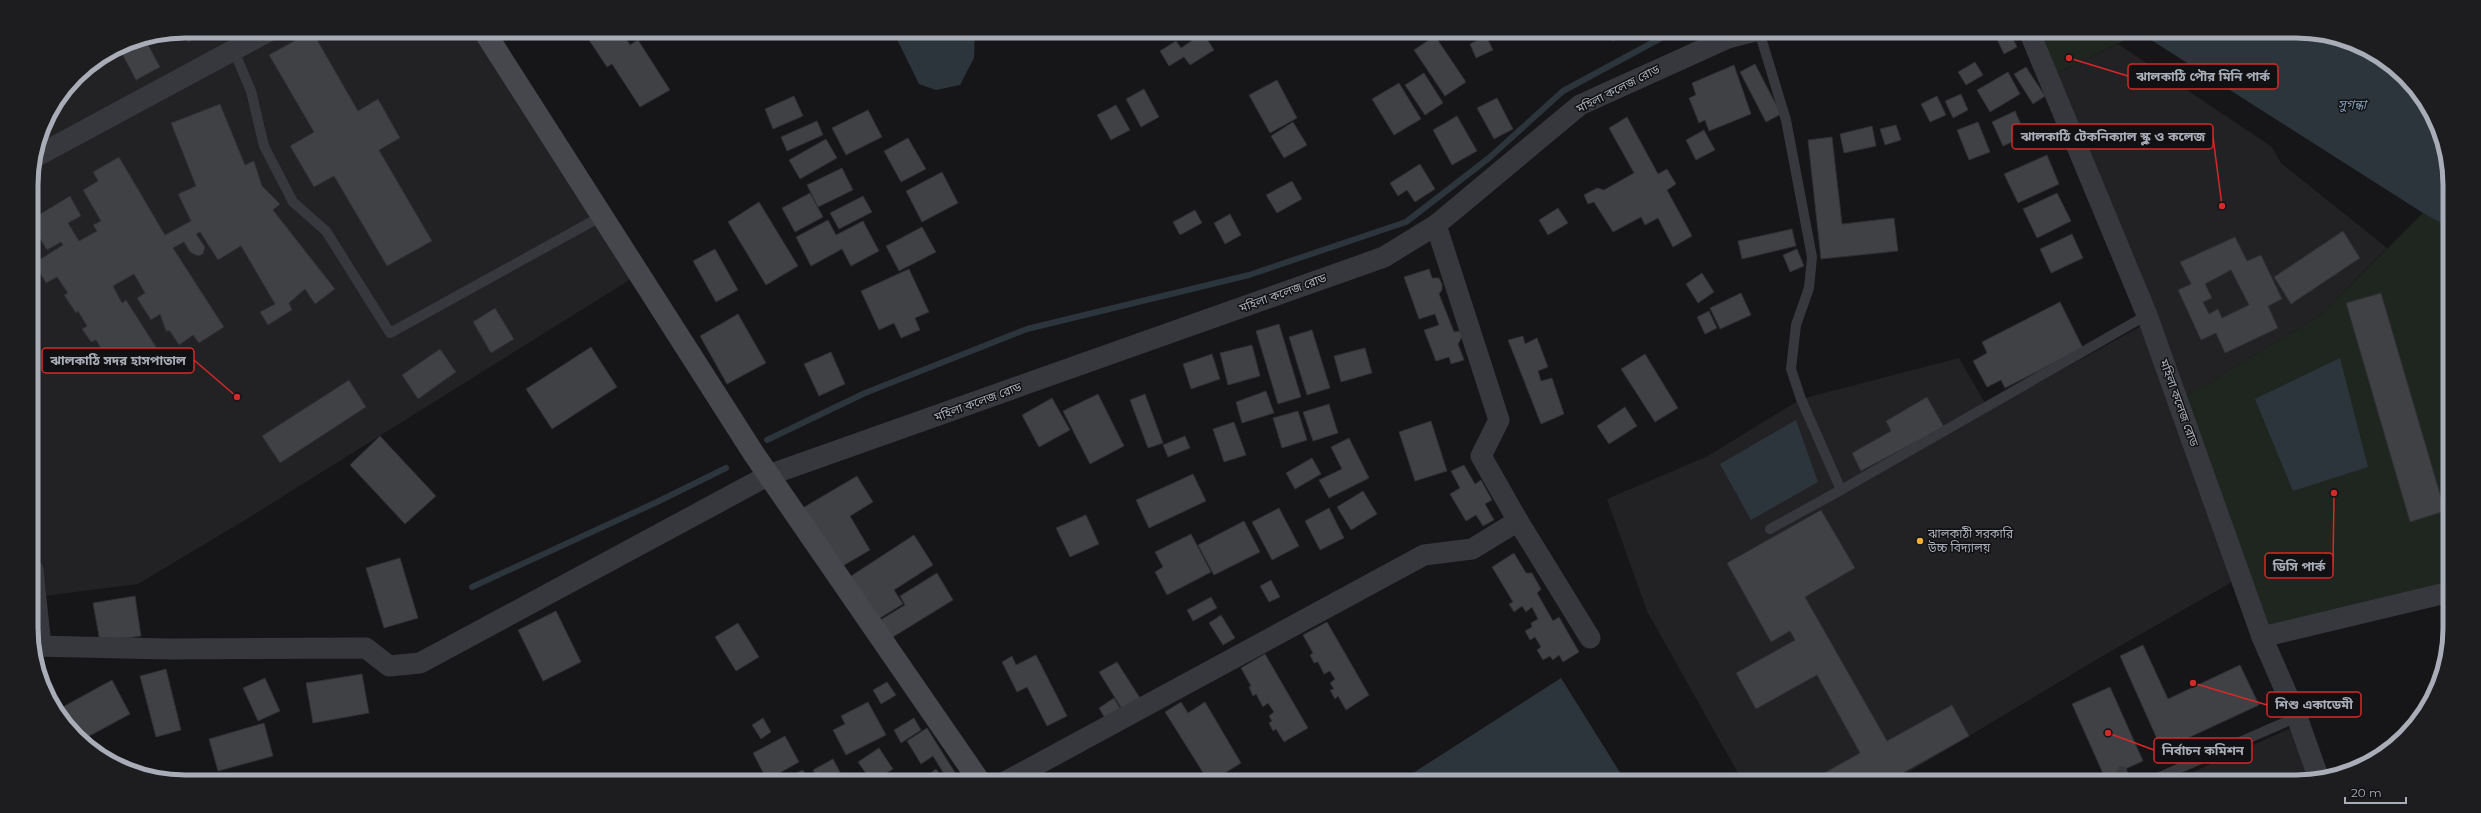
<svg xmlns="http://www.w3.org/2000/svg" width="2481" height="813" font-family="Montserrat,'Noto Sans Bengali',sans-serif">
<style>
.built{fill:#222225}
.green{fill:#1e261f}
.water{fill:#2c353c}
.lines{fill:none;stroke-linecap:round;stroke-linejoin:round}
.stream{stroke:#2c353c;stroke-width:6}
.building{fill:#404145;stroke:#303034;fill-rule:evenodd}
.lane{stroke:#37383d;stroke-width:10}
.street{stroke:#37383d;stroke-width:21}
.secondary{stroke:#45474d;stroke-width:22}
.poi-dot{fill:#f2b134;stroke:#111113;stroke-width:1.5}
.labels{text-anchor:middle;stroke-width:3;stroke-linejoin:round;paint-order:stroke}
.street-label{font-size:12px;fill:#a8adb8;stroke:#111113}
.poi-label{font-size:12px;fill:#a8adb8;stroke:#111113;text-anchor:start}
.water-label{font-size:13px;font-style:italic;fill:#7f9bb3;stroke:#111113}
.rim{fill:none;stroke:#a8adb8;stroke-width:5}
.leader{fill:none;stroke:#d62828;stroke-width:1.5}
.callout-dot{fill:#d62828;stroke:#111113;stroke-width:1.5}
.callout{fill:#111113;stroke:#d62828;stroke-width:1.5}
.callout-label{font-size:13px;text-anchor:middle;font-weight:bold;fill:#a8adb8}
</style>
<rect width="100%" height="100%" fill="#161618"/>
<g class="built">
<path d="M185,31H484L639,274L245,520L138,584L36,597L33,570L31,176L47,117L76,76L127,43Z"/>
<path d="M2118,44L2272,147L2281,163L2387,248L2321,315L2185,397L2057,73Z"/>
<path d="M2145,324L2232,582L2106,654L1892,782H1743L1647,611L1607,499L1708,456L1801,399L1959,358L1989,410Z"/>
<path d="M2291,728L2311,781L2171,782Z"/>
</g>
<g class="green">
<path d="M2038,31H2137L2140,33L2057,73Z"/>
<path d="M2423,213L2448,226L2450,590L2268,632L2185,397L2321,315Z"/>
</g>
<g class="water">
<path d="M893,31H975L974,58L960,85L936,90L919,84Z"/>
<path d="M2137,31H2296L2336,36L2381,57L2412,83L2434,117L2447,156L2448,227L2423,213Z"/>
<path d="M2340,358L2368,467L2293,491L2255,399Z"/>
<path d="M1796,420L1818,482L1751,520L1720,464Z"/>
<path d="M1561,678L1626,782H1399Z"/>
</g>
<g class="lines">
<g class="stream">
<path d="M767,440L865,393L1027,329L1249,275L1406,222L1489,158L1563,91L1674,31"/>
<path d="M472,587L657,502L726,468"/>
</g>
</g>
<g class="building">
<path d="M208,31L188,42L182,32L185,31Z"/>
<path d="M312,31L358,111L378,99L400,138L379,150L432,241L387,266L334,176L314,187L290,146L314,132L269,55Z"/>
<path d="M583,31H621L630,45L638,40L670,90L640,107L612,64L607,67Z"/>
<path d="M690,31H708L695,39Z"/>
<path d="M1465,31H1477L1468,36Z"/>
<path d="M1607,31H1623L1625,34L1613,41Z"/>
<path d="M2009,31L2017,47L2004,54L1996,37Z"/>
<path d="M1203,33L1214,50L1190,65L1184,57L1169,66L1160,51L1176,41L1181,48Z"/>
<path d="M1435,36L1466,82L1445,96L1414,50Z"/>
<path d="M1486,36L1493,50L1476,58L1470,44Z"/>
<path d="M145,39L160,67L136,80L119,48L127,43Z"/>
<path d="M1975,62L1983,75L1966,85L1958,72Z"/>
<path d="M1755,64L1781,114L1766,122L1740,72Z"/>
<path d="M1734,65L1751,114L1709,131L1705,120L1699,123L1689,98L1696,95L1692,83Z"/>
<path d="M2026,67L2045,96L2033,104L2014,74Z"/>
<path d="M2008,72L2020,94L1990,112L1977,90Z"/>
<path d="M1424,73L1443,103L1425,115L1405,85Z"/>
<path d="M1277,80L1297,118L1270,133L1249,95Z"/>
<path d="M1399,83L1421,119L1394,135L1372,99Z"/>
<path d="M1144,89L1159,117L1141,127L1126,99Z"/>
<path d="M1961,94L1968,110L1953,118L1945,101Z"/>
<path d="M794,96L803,116L773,129L765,109Z"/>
<path d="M1937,96L1946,115L1930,122L1921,104Z"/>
<path d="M1497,98L1513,129L1494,139L1477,108Z"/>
<path d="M220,104L245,165L254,161L262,186L280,204L273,210L335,289L315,304L305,289L289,303L292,310L268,325L260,312L275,304L241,246L218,260L200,232L196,234L205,247L203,254L198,256L190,252L184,242L173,248L224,327L199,343L193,335L179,345L170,331H166L160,314L151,320L137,298L145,293L134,274L113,286L122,303L126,300L158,350L131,369L128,364L115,372L96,340L91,342L82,329L87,326L78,311L76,313L64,295L68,293L57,277L46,283L34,263L63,245L61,242L47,250L32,226V219L70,196L81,216L68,223L79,241L97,231L93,225L101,221L83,190L98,181L93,172L119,157L165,235L191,221L178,194L196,186L171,123Z"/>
<path d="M1116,105L1130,130L1111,140L1097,115Z"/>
<path d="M868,110L882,137L846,155L832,128Z"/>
<path d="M2015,111L2026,136L2003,146L1992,122Z"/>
<path d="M1457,116L1477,151L1452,165L1433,130Z"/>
<path d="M1627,117L1658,174L1667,169L1676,184L1667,190L1692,236L1673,247L1658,218L1645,225L1641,217L1613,232L1594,202L1588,204L1584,195L1597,188L1604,190L1634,173L1609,128Z"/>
<path d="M817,121L823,135L787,151L781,137Z"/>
<path d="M1293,122L1307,145L1284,158L1271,136Z"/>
<path d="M1978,122L1990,152L1969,160L1957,130Z"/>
<path d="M1896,125L1901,140L1885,145L1880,129Z"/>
<path d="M1872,126L1876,146L1844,153L1840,134Z"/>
<path d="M1704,130L1715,150L1696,160L1686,140Z"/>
<path d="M1832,137L1842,224L1894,218L1898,251L1821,259L1808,140Z"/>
<path d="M908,138L926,169L901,182L884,151Z"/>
<path d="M826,139L837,158L800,179L789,160Z"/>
<path d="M2047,155L2059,184L2018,203L2004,174Z"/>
<path d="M1420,164L1435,189L1415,202L1407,190L1398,196L1390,183Z"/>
<path d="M842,168L853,190L818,207L807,185Z"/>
<path d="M942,172L958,203L922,222L906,191Z"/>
<path d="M1292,181L1302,199L1277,213L1266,195Z"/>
<path d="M810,193L823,217L795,232L782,208Z"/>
<path d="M2057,193L2071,221L2037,238L2023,209Z"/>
<path d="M863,196L872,212L839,229L830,213Z"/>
<path d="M759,202L798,266L766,285L728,222Z"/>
<path d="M1558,208L1568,223L1548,235L1539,220Z"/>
<path d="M1195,210L1202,223L1180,235L1173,222Z"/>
<path d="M1230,214L1241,235L1225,244L1214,223Z"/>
<path d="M828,220L836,235L863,221L879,251L851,266L842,249L811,266L796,237Z"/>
<path d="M922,227L936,252L899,271L886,246Z"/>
<path d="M1792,229L1796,246L1742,259L1738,241Z"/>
<path d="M2343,231L2360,258L2291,304L2274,277Z"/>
<path d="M2072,234L2083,258L2051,273L2040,249Z"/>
<path d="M2235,237L2247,261L2261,255L2282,299L2268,306L2278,328L2225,353L2216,333L2201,340L2178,290L2191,284L2180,262ZM2231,270L2249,305L2222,318L2218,309L2209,314L2203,302L2212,298L2205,284Z"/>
<path d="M715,249L738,290L716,302L693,261Z"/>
<path d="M1797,249L1804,266L1790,272L1783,255Z"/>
<path d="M909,269L929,312L915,318L920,330L901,338L894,323L879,330L861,291Z"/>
<path d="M1429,269L1432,278H1439L1442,284V290L1439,294L1454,332L1459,331L1463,335L1458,344L1464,360L1451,364L1449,357L1436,361L1424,330L1439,325L1435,314L1419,319L1404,277Z"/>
<path d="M1702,273L1714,292L1698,303L1686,284Z"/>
<path d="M1741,293L1751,315L1720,329L1710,308Z"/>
<path d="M2381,293L2445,511L2410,522L2346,303Z"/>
<path d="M2060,302L2083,348L2005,388L2001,380L1987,387L1973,361L1987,353L1982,342Z"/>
<path d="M495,308L514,339L491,353L473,322Z"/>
<path d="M1709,311L1717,328L1705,334L1697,317Z"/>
<path d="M738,314L766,363L727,384L700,336Z"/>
<path d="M1279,324L1301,397L1278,404L1256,331Z"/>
<path d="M1312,330L1330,388L1307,395L1289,337Z"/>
<path d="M1523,336L1525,344L1537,338L1548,367L1538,371L1541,381L1552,378L1564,414L1541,424L1508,340Z"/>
<path d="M1252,345L1260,376L1228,385L1220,353Z"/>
<path d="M591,347L617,387L552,429L526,389Z"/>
<path d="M1365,348L1372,373L1341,382L1334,356Z"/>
<path d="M440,349L456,372L418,399L402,375Z"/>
<path d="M831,352L845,384L819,396L804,364Z"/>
<path d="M1212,354L1220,379L1191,389L1183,364Z"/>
<path d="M1645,354L1678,408L1655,422L1621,369Z"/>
<path d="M349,380L366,407L280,463L262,436Z"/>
<path d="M1266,391L1274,413L1242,423L1236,402Z"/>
<path d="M1098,394L1124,446L1090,464L1063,411Z"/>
<path d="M1145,394L1163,443L1148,448L1130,400Z"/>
<path d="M1927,397L1944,427L1861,471L1852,453L1891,431L1886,421Z"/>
<path d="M1052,398L1070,430L1039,447L1022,415Z"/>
<path d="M1329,404L1338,433L1313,441L1303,412Z"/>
<path d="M1625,407L1637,426L1609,444L1597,426Z"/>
<path d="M1298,411L1307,440L1282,448L1273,418Z"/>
<path d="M1431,421L1447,471L1415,481L1399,432Z"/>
<path d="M1234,422L1246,455L1224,462L1213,429Z"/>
<path d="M380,436L436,496L405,524L350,465Z"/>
<path d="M1185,436L1190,448L1168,457L1163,445Z"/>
<path d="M1349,438L1369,478L1329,498L1319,480L1342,469L1331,447Z"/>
<path d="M1312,458L1321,474L1295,489L1286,473Z"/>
<path d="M1464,465L1475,484L1481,480L1492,500L1485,504L1494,520L1483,526L1476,515L1466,521L1450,494L1460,488L1451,471Z"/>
<path d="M1193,474L1206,501L1149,528L1136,500Z"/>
<path d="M857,476L873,502L850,516L870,550L841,567L801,509Z"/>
<path d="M1363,491L1377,514L1351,530L1337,507Z"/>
<path d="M1279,508L1299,546L1272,560L1252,522Z"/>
<path d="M1329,508L1344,538L1320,550L1305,521Z"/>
<path d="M1821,510L1855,568L1805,597L1887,741L1952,705L1969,736L1887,782H1808L1860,753L1817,675L1756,709L1736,673L1795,640L1790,631L1771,642L1727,563Z"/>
<path d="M1086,515L1099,544L1070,557L1056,528Z"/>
<path d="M1244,521L1260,552L1214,575L1198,545Z"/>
<path d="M1191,534L1211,572L1167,595L1155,572L1163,567L1155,552Z"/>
<path d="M914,535L933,565L894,590L903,604L875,621L848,578Z"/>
<path d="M1514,553L1526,573H1532L1541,589L1537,593L1553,621L1559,617L1579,652L1563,662L1559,655L1553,660L1550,656L1543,660L1537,650L1541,647L1535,637L1530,640L1525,631L1532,627L1531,623L1538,619L1532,607L1526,612L1522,606L1514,612L1509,604L1513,602L1492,567Z"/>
<path d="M400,558L418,618L384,628L366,568Z"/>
<path d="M937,573L953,600L888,640L877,622L905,605L900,596Z"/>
<path d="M1271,580L1280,597L1269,602L1260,586Z"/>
<path d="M135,596L141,636L100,642L93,603Z"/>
<path d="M1211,597L1217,608L1193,621L1187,610Z"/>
<path d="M556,611L581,662L543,681L518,630Z"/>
<path d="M1221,615L1235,638L1223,645L1209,623Z"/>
<path d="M1327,622L1369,695L1346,710L1338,696L1335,699L1330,690L1334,689L1330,683L1335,679L1330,671L1324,674L1318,662L1314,663L1310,655L1313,653L1303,635Z"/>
<path d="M738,623L759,657L736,671L715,637Z"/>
<path d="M2143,645L2168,699L2240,665L2259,705L2162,750L2120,656Z"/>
<path d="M1265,654L1308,728L1284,742L1276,729L1273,731L1269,723L1272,721L1269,716L1274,712L1268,703L1263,707L1256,694L1253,696L1249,687L1251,686L1241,668Z"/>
<path d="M1036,655L1067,716L1047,726L1027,687L1017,692L1002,662L1012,656L1016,665Z"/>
<path d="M1117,662L1140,698L1122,709L1099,672Z"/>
<path d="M166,669L181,730L156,737L140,676Z"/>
<path d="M362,674L369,713L313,723L306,683Z"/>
<path d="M265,678L280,711L258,721L243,688Z"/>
<path d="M112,680L130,714L82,740L72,732L59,709Z"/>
<path d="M887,682L896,695L881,704L873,690Z"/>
<path d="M2110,687L2143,761L2105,778L2072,704Z"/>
<path d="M1114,698L1121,710L1106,720L1099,708Z"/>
<path d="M868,702L886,735L846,755L833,730L845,724L841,716Z"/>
<path d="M1181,702L1188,713L1205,702L1241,763L1225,773L1230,782H1209L1165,712Z"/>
<path d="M763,718L771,732L761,739L752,725Z"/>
<path d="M914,718L921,730L901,743L894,730Z"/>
<path d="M264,723L273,756L218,771L209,739Z"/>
<path d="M927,728L961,782H949L933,756L921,764L907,741Z"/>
<path d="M785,736L799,762L767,780L753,753Z"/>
<path d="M879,748L893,769L872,782L858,762Z"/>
<path d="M833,759L840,772L819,782L813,770Z"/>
<path d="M936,769L946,782H922L921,781Z"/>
<path d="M803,770L809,782H777Z"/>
<path d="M1106,773L1112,782H1092Z"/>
<path d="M843,775L846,782H832Z"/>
</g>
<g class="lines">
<g class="lane">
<path d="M1759,31L1786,120L1812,257L1809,288L1796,325L1791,369L1801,399L1841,490L2147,315"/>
<path d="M233,49L251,91L264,146L293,202L326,231L390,333L602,216"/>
<path d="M1770,529L1841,490"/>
<path d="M2122,771L2126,782"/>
<path d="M2148,782L2297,717"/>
</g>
<g class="street">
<path d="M2029,31L2147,315L2262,637L2297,717L2319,779"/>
<path d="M37,156L269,31"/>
<path d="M1436,225L1499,420L1481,456L1518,521"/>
<path d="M33,570L41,646"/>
<path d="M2262,637L2450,592"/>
<path d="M34,646L169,649L366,648L389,666L420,663L769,475L1384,257L1436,225L1580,105L1728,38L1755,31"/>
<path d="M1005,782L1424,555L1472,549L1518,521L1590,638"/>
</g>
<path class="secondary" d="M484,31L754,454L980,782"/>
</g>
<circle class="poi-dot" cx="1920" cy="541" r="4"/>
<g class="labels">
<g class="street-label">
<text transform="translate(1618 89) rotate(-27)" y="4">মহিলা কলেজ রোড</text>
<text transform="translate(1283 293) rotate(-20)" y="4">মহিলা কলেজ রোড</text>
<text transform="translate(978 402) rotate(-20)" y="4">মহিলা কলেজ রোড</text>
<text transform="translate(2179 403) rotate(70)" y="4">মহিলা কলেজ রোড</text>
</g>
<g class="poi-label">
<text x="1928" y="538">ঝালকাঠী সরকারি<tspan x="1928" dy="14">উচ্চ বিদ্যালয়</tspan></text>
</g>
<g class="water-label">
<text x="2352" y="109">সুগন্ধা</text>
</g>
</g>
<path d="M0 0H2481V813H0ZM185 38H2296A147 147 0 0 1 2443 185V628A147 147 0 0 1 2296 775H185A147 147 0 0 1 38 628V185A147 147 0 0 1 185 38Z" fill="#1d1d20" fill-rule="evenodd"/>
<path class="rim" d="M185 38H2296A147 147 0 0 1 2443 185V628A147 147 0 0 1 2296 775H185A147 147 0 0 1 38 628V185A147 147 0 0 1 185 38Z"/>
<path class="leader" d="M2069 58L2128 76M2222 206L2213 137M237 397L194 360M2334 493L2333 566M2193 683L2267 705M2108 733L2154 750"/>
<g class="callout-dot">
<circle cx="2069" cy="58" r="4"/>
<circle cx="2222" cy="206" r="4"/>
<circle cx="237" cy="397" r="4"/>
<circle cx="2334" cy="493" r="4"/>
<circle cx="2193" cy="683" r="4"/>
<circle cx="2108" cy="733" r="4"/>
</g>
<g class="callout">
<rect x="2128" y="64" width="150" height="25" rx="4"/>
<rect x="2012" y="124" width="201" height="25" rx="4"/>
<rect x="42" y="348" width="152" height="25" rx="4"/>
<rect x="2265" y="553" width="68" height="25" rx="4"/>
<rect x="2267" y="692" width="94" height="25" rx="4"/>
<rect x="2154" y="738" width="98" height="25" rx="4"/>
</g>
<g class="callout-label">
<text x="2203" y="81">ঝালকাঠি পৌর মিনি পার্ক</text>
<text x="2113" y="141">ঝালকাঠি টেকনিক্যাল স্কুল ও কলেজ</text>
<text x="118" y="365">ঝালকাঠি সদর হাসপাতাল</text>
<text x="2299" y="571">ডিসি পার্ক</text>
<text x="2314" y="709">শিশু একাডেমী</text>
<text x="2203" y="755">নির্বাচন কমিশন</text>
</g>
<path d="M2345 797v6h61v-6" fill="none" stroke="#a8adb8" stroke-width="2"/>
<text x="2351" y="797" font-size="12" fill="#a8adb8" stroke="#111113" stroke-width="3" paint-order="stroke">20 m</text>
</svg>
